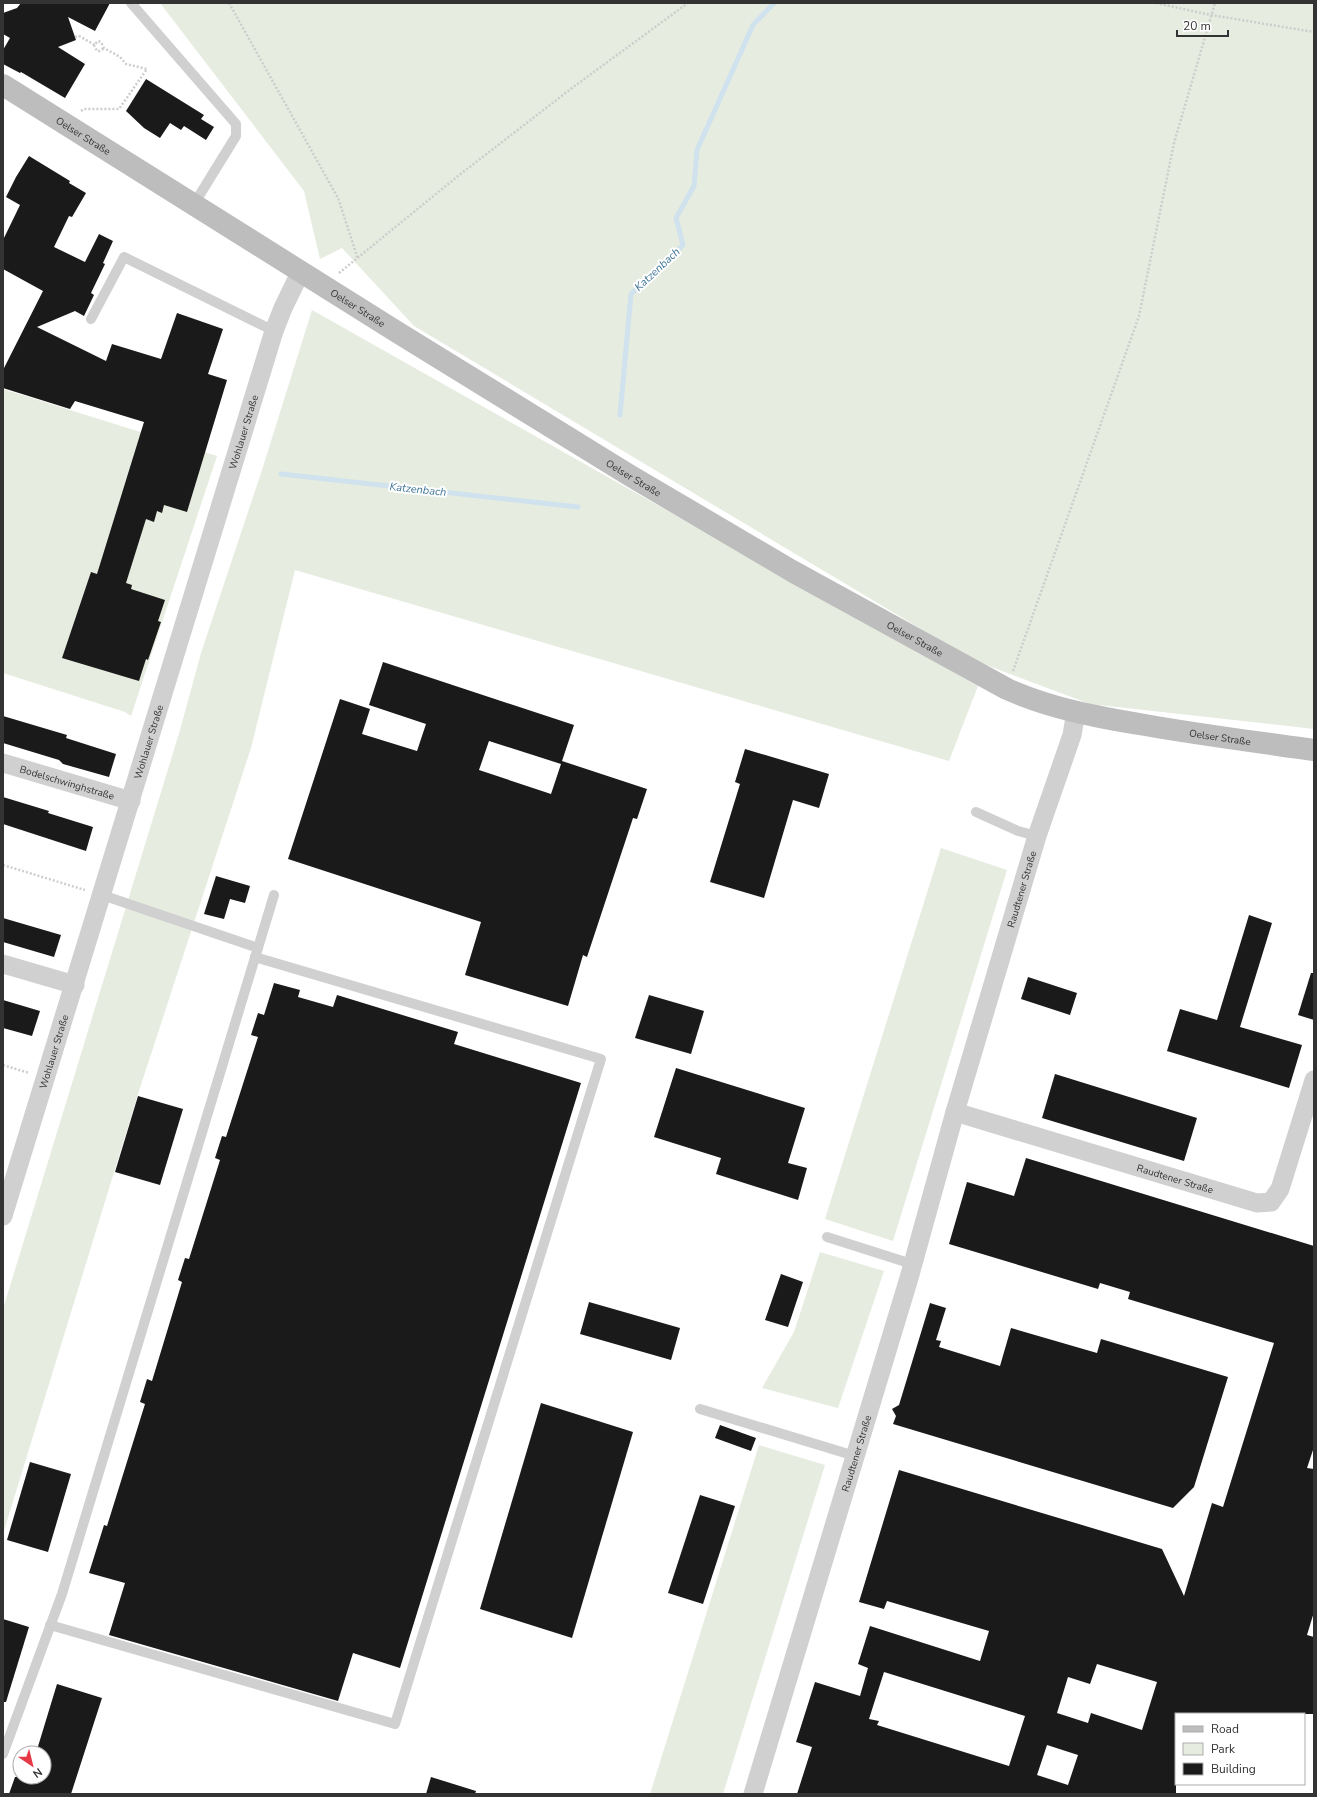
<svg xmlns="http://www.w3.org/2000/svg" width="1317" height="1797" font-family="'Nunito Sans',sans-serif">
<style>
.green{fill:#e6ecdf}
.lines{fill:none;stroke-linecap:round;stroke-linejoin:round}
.stream{stroke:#cfe2ee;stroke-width:5}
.building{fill:#1a1a1a;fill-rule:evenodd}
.path{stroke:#cdcdcd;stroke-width:2.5;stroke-dasharray:2 2;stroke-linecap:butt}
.service{stroke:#d0d0d0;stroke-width:10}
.minor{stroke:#d0d0d0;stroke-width:19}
.secondary{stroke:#bdbdbd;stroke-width:22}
.labels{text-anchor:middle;stroke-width:4;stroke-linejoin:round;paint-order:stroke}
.street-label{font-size:10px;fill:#333;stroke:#fff}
.water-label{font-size:11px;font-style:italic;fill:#3f7597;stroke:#fff}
</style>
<rect width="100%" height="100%" fill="#fff"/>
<g class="green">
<path d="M160,3H1314V729L1090,704L973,660L414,326L342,248L320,259L304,191Z"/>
<path d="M312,310L978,686L949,761L295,570L251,748L138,1094L3,1534V1309L180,730L201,653L262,470Z"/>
<path d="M3,389L217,456L131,716L125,712L3,673Z"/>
<path d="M941,848L1007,870L893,1241L825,1219Z"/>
<path d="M820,1252L884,1271L838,1408L762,1388L794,1332Z"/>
<path d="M759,1445L825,1465L723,1794H650Z"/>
</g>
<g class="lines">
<g class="stream">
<path d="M620,415L631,294L683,245L676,218L694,186L697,150L753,25L774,3"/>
<path d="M281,474L578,507"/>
</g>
</g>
<g class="building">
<path d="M21,3H110L95,31L68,17L76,40L58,47L85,64L65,98L21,72L20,73L3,64V50L10,38L3,34V13L17,8Z"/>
<path d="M146,79L204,115L201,119L214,127L206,140L184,126L181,130L170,123L160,138L144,128L126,111Z"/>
<path d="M29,156L70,181L69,183L86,193L72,217L69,216L54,247L85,262L99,234L113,241L103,263L105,264L91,293L94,295L84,316L75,311L37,327L106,361L112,344L161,359L177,313L223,329L208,374L227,380L187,512L164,505L162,513L157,511L154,522L146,519L126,583L132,585L131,589L165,600L158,621L161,622L148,660L146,659L139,681L62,658L91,572L97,574L144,422L75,401L70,409L3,388V370L43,291L3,269V240L20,205L6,197L16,177Z"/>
<path d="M383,662L574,725L562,761L647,789L637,819L633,818L587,957L583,955L568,1006L465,975L481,922L288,859L340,699L370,709L362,734L417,751L426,724L369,705ZM489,741L561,764L551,794L479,770Z"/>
<path d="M3,716L67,735L66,738L116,754L109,777L63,764L59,760L3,743Z"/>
<path d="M745,749L829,774L819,808L793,800L764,898L710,882L740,784L735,782Z"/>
<path d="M3,797L49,811L48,813L93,827L86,851L3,824Z"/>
<path d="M216,876L250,886L245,903L230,899L224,919L204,914Z"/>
<path d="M1249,915L1272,923L1240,1027L1302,1045L1289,1088L1167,1051L1180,1009L1217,1020Z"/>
<path d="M3,918L61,935L54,957L3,942Z"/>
<path d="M1311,973H1314V1020L1298,1015Z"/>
<path d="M1028,977L1077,993L1070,1015L1021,999Z"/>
<path d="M274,983L300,990L298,997L333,1007L337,995L458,1032L454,1044L581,1083L400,1668L353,1653L338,1701L109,1635L125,1583L89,1573L104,1525L107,1526L145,1404L140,1402L147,1379L152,1381L182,1282L178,1280L185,1258L189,1259L220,1160L215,1158L222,1136L226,1137L258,1037L251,1035L258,1013L264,1015Z"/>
<path d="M649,995L704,1011L691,1054L635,1038Z"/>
<path d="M3,1000L40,1011L32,1036L3,1028Z"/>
<path d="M676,1068L805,1108L788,1163L807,1168L798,1200L716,1174L721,1158L654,1137Z"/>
<path d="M1055,1074L1197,1118L1184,1161L1042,1118Z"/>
<path d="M138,1096L183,1109L160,1185L115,1172Z"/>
<path d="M1026,1158L1314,1246V1447L1307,1468L1314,1469V1612L1307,1635L1314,1637V1714H1176V1794H797L812,1747L796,1742L815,1682L860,1696L868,1668L858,1664L870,1626L980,1661L989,1631L887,1601L884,1609L859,1602L899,1470L1162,1549L1184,1596L1212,1503L1223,1507L1274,1343L1128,1299L1130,1292L1100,1283L1098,1289L949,1244L967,1182L1014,1196ZM1097,1664L1157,1682L1142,1730L1091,1713L1088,1723L1057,1713L1068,1677L1090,1684ZM884,1672L1025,1716L1009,1766L877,1725L879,1721L869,1719ZM1047,1745L1078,1755L1068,1785L1037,1775Z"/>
<path d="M781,1274L803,1282L788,1327L765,1320Z"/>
<path d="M589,1302L680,1328L671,1360L580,1334Z"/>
<path d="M930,1303L946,1308L936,1340L941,1341L939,1347L1000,1366L1011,1328L1097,1353L1101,1339L1228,1377L1194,1487L1173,1508L893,1424L896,1416L892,1409L899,1405Z"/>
<path d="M541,1403L633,1432L572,1638L480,1609Z"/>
<path d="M720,1425L756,1438L751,1451L715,1438Z"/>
<path d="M30,1462L71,1474L48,1552L7,1540Z"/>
<path d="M700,1495L735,1506L703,1604L668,1593Z"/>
<path d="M3,1619L29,1627L6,1702H3Z"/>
<path d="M57,1684L102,1698L71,1794H9L15,1777H44V1753H36Z"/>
<path d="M431,1777L476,1791L475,1794H426Z"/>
</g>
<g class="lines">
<g class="path">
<path d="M229,3L338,198L358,259"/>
<path d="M1156,3L1211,15L1314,32"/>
<path d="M75,37L79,36L95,45"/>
<path d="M81,111L84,109H119L147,69L126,64L120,57L104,48L101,42L98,41L94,45L97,51H100L104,48"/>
<path d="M339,273L458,176L572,88L688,3"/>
<path d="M1013,671L1139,316L1174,143L1215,3"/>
<path d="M3,865L85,890"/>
<path d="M3,1065L29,1073"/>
</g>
<g class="service">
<path d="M131,3L236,124V136L194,204"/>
<path d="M91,319L124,257L274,331"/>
<path d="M976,812L1018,831L1037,836"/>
<path d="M102,895L258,948"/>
<path d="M827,1237L912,1264"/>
<path d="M700,1409L855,1456"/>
<path d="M50,1625L395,1724L601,1059L255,957"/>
<path d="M3,1754L62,1594L274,895"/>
</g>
<g class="minor">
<path id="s1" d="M3,763L131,801"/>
<path d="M3,964L75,985"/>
<path id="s2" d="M955,1112L1257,1203L1271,1202L1280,1189L1314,1080"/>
<path id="s3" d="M3,1216L274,331L283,308L301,271"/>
<path id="s4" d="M753,1794L909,1278L955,1112L1037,836L1072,735L1076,712"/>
</g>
<path class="secondary" id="s5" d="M3,85L397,332L629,475L792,571L1007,689C1052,709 1097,717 1145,725C1201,735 1257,742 1314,750"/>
</g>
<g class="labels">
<g class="street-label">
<text dy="4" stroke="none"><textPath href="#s5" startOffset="95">Oelser Straße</textPath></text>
<text dy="4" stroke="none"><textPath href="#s5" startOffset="419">Oelser Straße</textPath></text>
<text dy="4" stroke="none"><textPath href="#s3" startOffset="820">Wohlauer Straße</textPath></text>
<text dy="4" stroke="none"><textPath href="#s5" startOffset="743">Oelser Straße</textPath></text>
<text dy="4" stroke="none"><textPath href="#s5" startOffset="1067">Oelser Straße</textPath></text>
<text dy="4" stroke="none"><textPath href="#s5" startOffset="1391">Oelser Straße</textPath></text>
<text dy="4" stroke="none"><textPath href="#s3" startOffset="496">Wohlauer Straße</textPath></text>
<text dy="4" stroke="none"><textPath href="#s1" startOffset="67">Bodelschwinghstraße</textPath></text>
<text dy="4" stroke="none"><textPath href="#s4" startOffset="944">Raudtener Straße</textPath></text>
<text dy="4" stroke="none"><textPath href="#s3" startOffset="172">Wohlauer Straße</textPath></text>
<text dy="4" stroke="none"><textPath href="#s2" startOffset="230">Raudtener Straße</textPath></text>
<text dy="4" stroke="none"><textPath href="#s4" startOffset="356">Raudtener Straße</textPath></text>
</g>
<g class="water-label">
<text transform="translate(657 269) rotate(-43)" y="4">Katzenbach</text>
<text transform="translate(418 489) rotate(6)" y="4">Katzenbach</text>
</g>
</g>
<rect width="1317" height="1797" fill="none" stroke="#333333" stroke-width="8"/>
<rect x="1175" y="1713" width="130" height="72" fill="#ffffff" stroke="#adadad"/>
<rect x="1183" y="1726" width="20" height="6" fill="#bdbdbd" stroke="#adadad"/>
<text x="1211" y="1733" font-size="12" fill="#333333">Road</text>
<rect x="1183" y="1743" width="20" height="12" fill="#e6ecdf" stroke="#adadad"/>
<text x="1211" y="1753" font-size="12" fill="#333333">Park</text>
<rect x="1183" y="1763" width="20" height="12" fill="#1a1a1a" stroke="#adadad"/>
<text x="1211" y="1773" font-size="12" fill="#333333">Building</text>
<g transform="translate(32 1765) rotate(145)"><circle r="19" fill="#ffffff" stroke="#adadad"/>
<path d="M0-3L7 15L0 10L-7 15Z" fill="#e63946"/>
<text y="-6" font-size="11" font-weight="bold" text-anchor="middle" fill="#333333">N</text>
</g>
<path d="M1177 30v6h51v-6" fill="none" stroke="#333333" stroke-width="2"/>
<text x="1183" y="30" font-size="12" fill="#333333" stroke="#ffffff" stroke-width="3" paint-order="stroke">20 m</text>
</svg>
